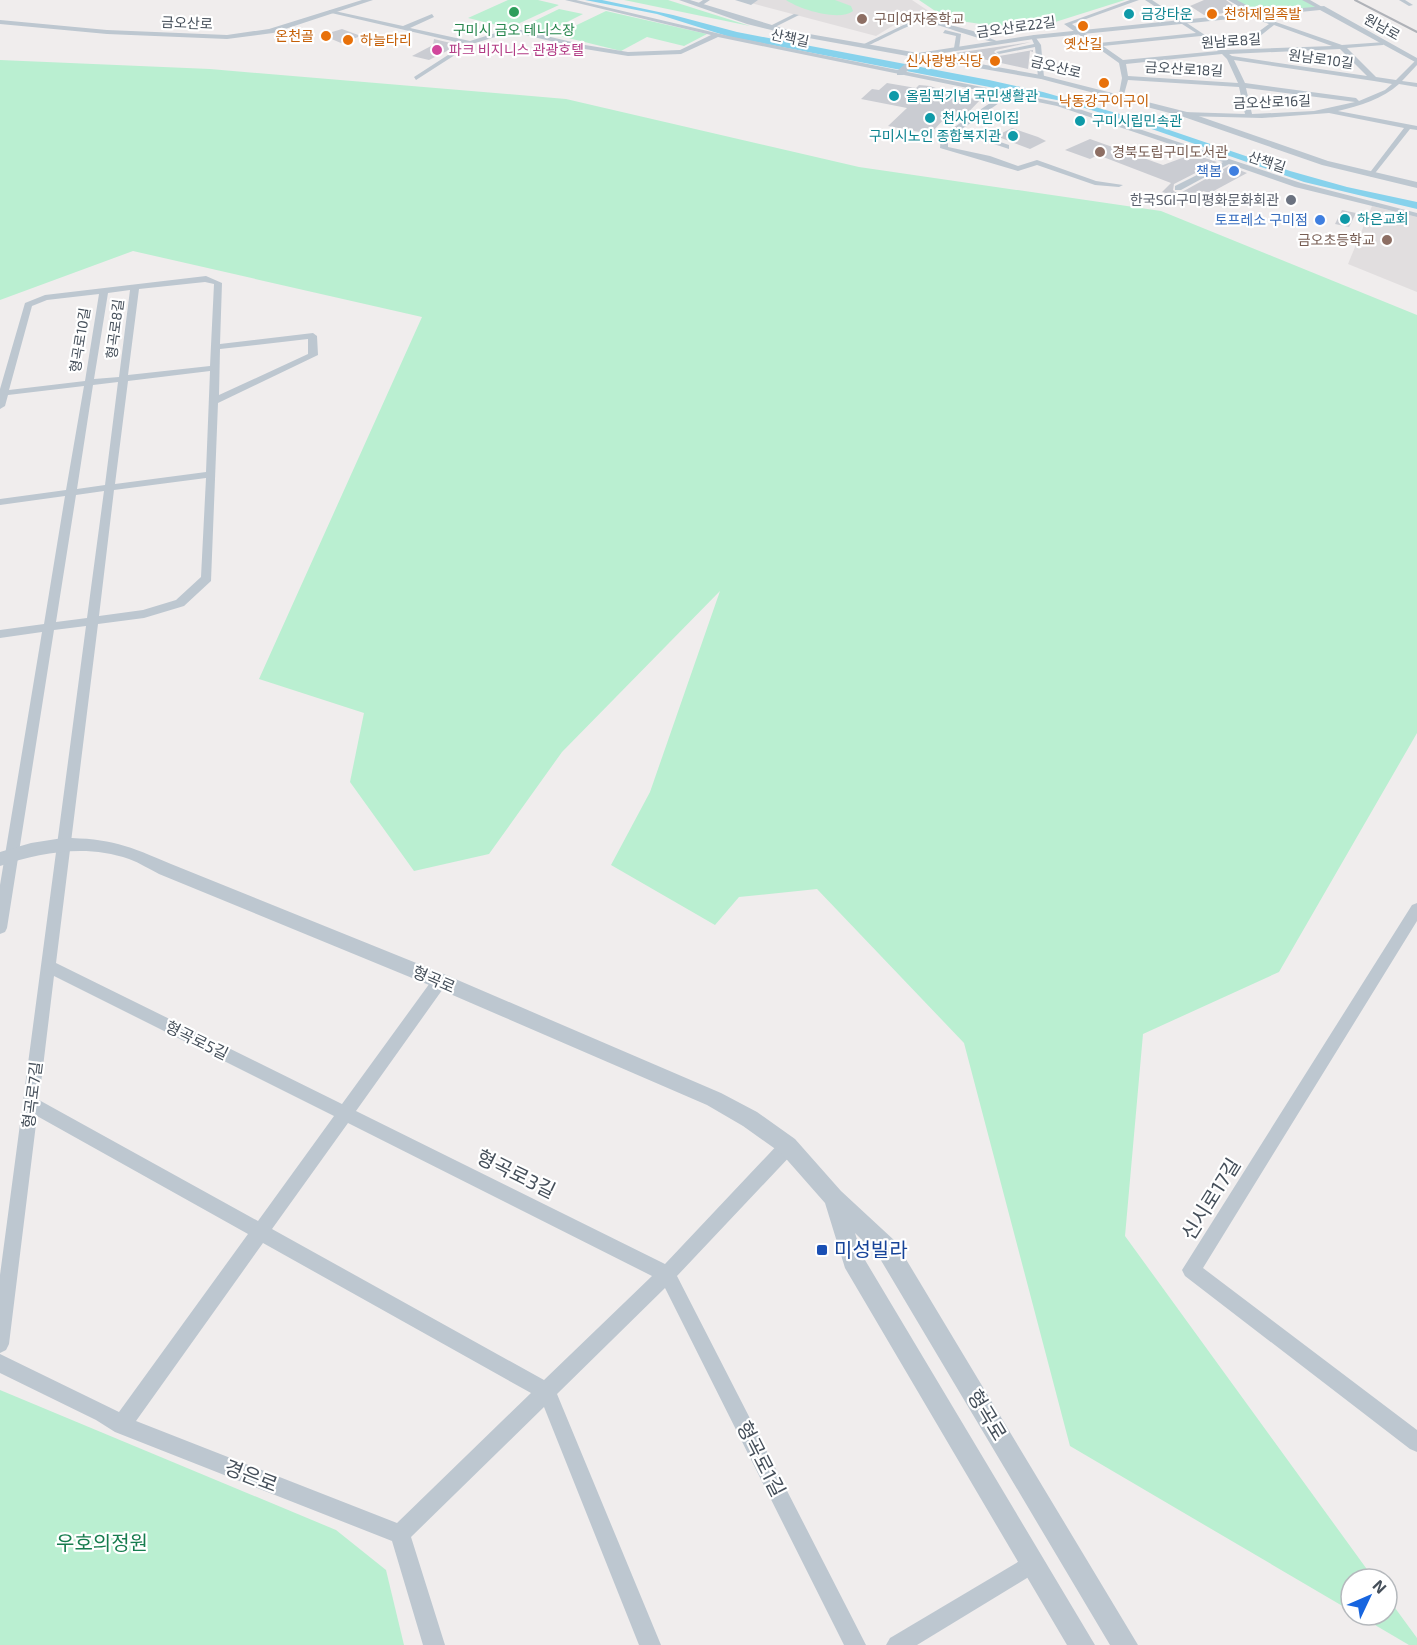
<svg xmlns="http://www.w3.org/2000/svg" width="1417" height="1645" font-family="'Exo 2','Noto Sans KR',sans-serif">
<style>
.education{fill:#e1dedf}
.green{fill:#baefd1}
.water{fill:#87d2ec}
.building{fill:#caccd2}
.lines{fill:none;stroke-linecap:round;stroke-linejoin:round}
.pedestrian{fill:#bdc7d0;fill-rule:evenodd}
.minor{fill:#bdc7d0;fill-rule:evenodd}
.tertiary{fill:#bdc7d0;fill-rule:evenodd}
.rail{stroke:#afb2b8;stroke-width:2}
.leisure-dot{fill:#2e9e5b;stroke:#fff;stroke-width:2}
.culture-dot{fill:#0f9aa8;stroke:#fff;stroke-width:2}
.food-dot{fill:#e8710a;stroke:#fff;stroke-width:2}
.education-dot{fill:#8d6e63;stroke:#fff;stroke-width:2}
.hotel-dot{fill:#d1479c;stroke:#fff;stroke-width:2}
.shop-dot{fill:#3f7fe0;stroke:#fff;stroke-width:2}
.worship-dot{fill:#6b7280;stroke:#fff;stroke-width:2}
.transit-dot{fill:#1a4fb4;stroke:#fff;stroke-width:2}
.labels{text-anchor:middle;stroke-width:4.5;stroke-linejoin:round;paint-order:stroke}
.far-culture-label{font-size:14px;fill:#0d838f;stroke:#fff;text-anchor:start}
.far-food-label{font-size:14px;fill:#c56008;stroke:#fff;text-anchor:start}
.far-education-label{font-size:14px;fill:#785e54;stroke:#fff;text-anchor:start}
.far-street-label{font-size:14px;fill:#454f5a;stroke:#fff}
.far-leisure-label{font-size:14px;fill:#27864d;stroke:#fff}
.far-hotel-label{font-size:14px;fill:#b23c85;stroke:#fff;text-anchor:start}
.far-shop-label{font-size:14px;fill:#366cbe;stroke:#fff;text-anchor:end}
.far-worship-label{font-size:14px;fill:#5b616d;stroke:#fff;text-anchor:end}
.street-label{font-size:16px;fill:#454f5a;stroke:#fff}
.near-street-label{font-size:20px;fill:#454f5a;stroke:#fff}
.near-transit-label{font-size:20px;fill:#164399;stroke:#fff;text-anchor:start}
.near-park-label{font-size:20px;fill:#167c4e;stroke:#fff}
</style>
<rect width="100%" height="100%" fill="#f0eded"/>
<g class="education">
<path d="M755,0H912L930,12L894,25L876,36L751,3Z"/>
<path d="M1372,206L1417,217V292L1348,264Z"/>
</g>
<g class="green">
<path d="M508,0H538L559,5L509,28L468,18Z"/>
<path d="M624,0H668L750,26Z"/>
<path d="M786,0H835L851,6L853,11C839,22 799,9 786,0Z"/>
<path d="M919,0H1125L1052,23L994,26L947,19Z"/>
<path d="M1232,0H1305L1321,8L1258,14Z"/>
<path d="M559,9L583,14L547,32L524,26Z"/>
<path d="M606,11L707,34L684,46L647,37L621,51L556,35Z"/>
<path d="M0,60L210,69L566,99L859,167L1161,211L1417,315V733L1279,972L1143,1034L1125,1236L1374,1579H1351V1611L1070,1446L964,1043L817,889L739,897L715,925L611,865L650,792L720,591L562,752L489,854L414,871L350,782L364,713L259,679L422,317L133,251L0,300Z"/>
<path d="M0,1390L336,1530L386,1570L404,1645H0Z"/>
<path d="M1387,1597L1417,1638V1645H1409L1358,1615H1387Z"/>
</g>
<path class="water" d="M585,0H602L673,15L737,32L989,80L1043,92L1137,119L1290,171L1347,187L1417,202V209L1304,182L1143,126L1062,101L730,37L657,14Z"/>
<g class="building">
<path d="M1204,0H1226L1237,8L1238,12L1204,15L1190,6Z"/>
<path d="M342,29L361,36L341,43L322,35Z"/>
<path d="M434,39L459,45L429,60L412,56L433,45Z"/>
<path d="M1031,42L996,50L994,52L999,56L1033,50V52L1030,51L1028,69L955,53Z"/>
<path d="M887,83L916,88L919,85L930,86L959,96L980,100L960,121L958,122L945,118L930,134L888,126L907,108L861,99L872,89L879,90Z"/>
<path d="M1012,128L1038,137L1046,141L1030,149L996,136Z"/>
<path d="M1090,139L1163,165L1193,154L1217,162L1174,184L1173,190L1175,192H1182L1229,166L1247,173L1210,193L1203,191L1194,200L1162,192L1171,183L1098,155L1090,159L1065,150Z"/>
<path d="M1342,210L1356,213L1349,227L1335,224Z"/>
</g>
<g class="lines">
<path class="pedestrian" d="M1399,0H1405L1413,5L1409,6Z"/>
<g class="minor">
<path d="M565,0H576L729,36L1061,103L1301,183L1417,213V217L1295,187L1229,164L1181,190H1175V186L1223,162L1057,106L1009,96L962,129L1009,145V149L957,132L948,139V147L990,156L1018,166L1037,160L1096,181L1123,185L1119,187L1095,185L1037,165L1018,171L940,148L941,136L1002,95L718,37L681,54L628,56L585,49L512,32L472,44L416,80L414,77L465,44L327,12L330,10L403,26L432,14L434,17L410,28L470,41L512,28L585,45L628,52L680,50L711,35Z"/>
<path d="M703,0H710L701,6H697V4Z"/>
<path d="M735,0H758L751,5Z"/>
<path d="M1130,0H1139L1072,24L1099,43L1196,33L1145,0H1152L1214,41L1250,38L1269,24L1248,16L1250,13L1342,45L1385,42L1383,45L1347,48L1376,77L1396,80L1417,59V65L1402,81L1417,83V87L1399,84C1383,99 1359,106 1338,111L1417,126V130L1410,129L1372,177L1368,175L1404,128L1329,113L1262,118L1184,116L1181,114L1184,112L1245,114L1239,87L1128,80L1123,98L1118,99L1122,78L1119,63L1064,24ZM1274,25L1332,46L1225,50L1218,44L1254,41ZM1201,36L1218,51L1123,60L1103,46ZM1340,49L1367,76L1232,56L1229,54ZM1222,54L1227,59L1238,83L1128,76L1126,64ZM1234,60L1374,81L1392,84L1385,90L1359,101L1356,98L1245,83ZM1246,88L1355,102L1314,111L1252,114Z"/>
<path d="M1302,0H1310L1324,8L1319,9Z"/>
<path d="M794,14L799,15L771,29L766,28Z"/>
<path d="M920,17L973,31L999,42C992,45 938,23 923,22C915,21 877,42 867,46L862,45Z"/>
<path d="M945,30L961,34L959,49L954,48L956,36L943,33Z"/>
<path d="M1034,35L1041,45L1044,77L1041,79L1038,77L1035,47L999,54L996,52L1034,44L1031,37Z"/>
<path d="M206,276L222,283L220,344L313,333L317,336L318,355L218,403L211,581L184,606L144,618L98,624L56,963L342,1104L435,976L440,975L445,976L447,981L445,986L356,1111L665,1264L782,1140L788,1138L794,1140L796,1146L794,1152L677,1276L866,1645H844L665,1288L557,1394L661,1645H639L544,1407L411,1537L445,1645H423L392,1541L115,1432L96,1420L0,1373V1354L119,1412L248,1234L37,1116L9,1344L6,1350L0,1353V1275L86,626L54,630L7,928L5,932L0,934V885L42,632L0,638V630L44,624L65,496L0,505V499L66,490L84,386L8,395L5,406L0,409V389L25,303L45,295ZM205,282L214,284L210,366L128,375L139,289ZM130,290L119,377L94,379L108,293ZM99,294L85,381L9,390L32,306L47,300ZM308,339V354L219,395L220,349ZM210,371L206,472L115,484L128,381ZM118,382L105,485L77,489L93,385ZM206,478L201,577L176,600L143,610L99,616L114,490ZM104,491L87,618L56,622L76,495ZM54,976L334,1116L258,1221L39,1100ZM348,1123L652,1276L544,1380L272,1229ZM263,1243L531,1393L397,1523L136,1421Z"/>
<path d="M1417,903V921L1203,1268L1417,1430V1452L1410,1449L1185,1276L1182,1270L1412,905Z"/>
<path d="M1033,1553L1040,1556L1043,1563L1040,1570L917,1645H886L890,1638Z"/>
</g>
<g class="tertiary">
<path d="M362,0H373L273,33L227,39L107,34L0,24V20L107,30L227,35L269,29Z"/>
<path d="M679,0H690L792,31L918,53L1034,35L1250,13L1228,0H1237L1259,12L1324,6L1417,58V63L1320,10L1034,39L930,55L1041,75L1187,112L1328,161L1417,182V188L1322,165L1181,116L1041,79L921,58L903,75H897V71L913,57L792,35L747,24Z"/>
<path d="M63,838C110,838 129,846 171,864L446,975L721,1093L757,1112L795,1139L841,1191L895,1241L1138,1645H1110L879,1257L855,1233L862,1255L1095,1645H1067L845,1268L825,1203L781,1153L743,1126L707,1105L434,987L159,874C149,869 140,863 129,859C87,844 41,852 0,866V852L31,843Z"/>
</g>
<path class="rail" d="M1355,0L1417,32"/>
</g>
<circle class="leisure-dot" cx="514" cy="12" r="6"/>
<g class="culture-dot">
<circle cx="1129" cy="14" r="6"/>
<circle cx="894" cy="96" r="6"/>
<circle cx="930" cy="118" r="6"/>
<circle cx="1080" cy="121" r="6"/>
<circle cx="1013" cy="136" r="6"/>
<circle cx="1345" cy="219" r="6"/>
</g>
<g class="food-dot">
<circle cx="1212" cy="14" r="6"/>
<circle cx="1083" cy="26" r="6"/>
<circle cx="326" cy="36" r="6"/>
<circle cx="348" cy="40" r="6"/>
<circle cx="995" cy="61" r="6"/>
<circle cx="1104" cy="83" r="6"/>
</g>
<g class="education-dot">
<circle cx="862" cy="19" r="6"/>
<circle cx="1100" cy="152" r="6"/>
<circle cx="1387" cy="240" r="6"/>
</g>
<circle class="hotel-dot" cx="437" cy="50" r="6"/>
<g class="shop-dot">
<circle cx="1234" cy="171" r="6"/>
<circle cx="1320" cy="220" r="6"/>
</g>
<circle class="worship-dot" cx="1291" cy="200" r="6"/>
<rect class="transit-dot" x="816" y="1244" width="12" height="12" rx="3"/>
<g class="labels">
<g class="far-culture-label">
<text x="1141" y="19">금강타운</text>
<text x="906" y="101">올림픽기념 국민생활관</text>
<text x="942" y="123">천사어린이집</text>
<text x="1092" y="126">구미시립민속관</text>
<text x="1001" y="141" text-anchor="end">구미시노인 종합복지관</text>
<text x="1357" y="224">하은교회</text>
</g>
<g class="far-food-label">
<text x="1224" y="19">천하제일족발</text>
<text x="314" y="41" text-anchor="end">온천골</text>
<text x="360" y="45">하늘타리</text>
<text x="1083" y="49" text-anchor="middle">옛산길</text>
<text x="983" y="66" text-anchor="end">신사랑방식당</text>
<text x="1104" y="106" text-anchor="middle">낙동강구이구이</text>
</g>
<g class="far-education-label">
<text x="874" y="24">구미여자중학교</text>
<text x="1112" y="157">경북도립구미도서관</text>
<text x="1375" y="245" text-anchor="end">금오초등학교</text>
</g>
<g class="far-street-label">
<text transform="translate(187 23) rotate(2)" y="5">금오산로</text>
<text transform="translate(1016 27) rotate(-8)" y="5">금오산로22길</text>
<text transform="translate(1382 27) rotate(29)" y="5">원남로</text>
<text transform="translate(790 38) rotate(12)" y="5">산책길</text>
<text transform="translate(1231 41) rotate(-4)" y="5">원남로8길</text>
<text transform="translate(1321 59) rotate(8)" y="5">원남로10길</text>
<text transform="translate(1056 67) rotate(14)" y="5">금오산로</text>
<text transform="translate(1184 69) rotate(3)" y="5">금오산로18길</text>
<text transform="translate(1272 102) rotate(-2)" y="5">금오산로16길</text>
<text transform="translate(1267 162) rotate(18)" y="5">산책길</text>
<text transform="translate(115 329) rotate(-83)" y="5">형곡로8길</text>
<text transform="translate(80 340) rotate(-81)" y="5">형곡로10길</text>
</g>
<g class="far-leisure-label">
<text x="514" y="35">구미시 금오 테니스장</text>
</g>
<g class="far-hotel-label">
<text x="449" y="55">파크 비지니스 관광호텔</text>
</g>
<g class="far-shop-label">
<text x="1222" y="176">책봄</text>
<text x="1308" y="225">토프레소 구미점</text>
</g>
<g class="far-worship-label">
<text x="1279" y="205">한국SGI구미평화문화회관</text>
</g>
<g class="street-label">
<text transform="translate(434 979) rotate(23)" y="6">형곡로</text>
<text transform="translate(197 1040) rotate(26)" y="6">형곡로5길</text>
<text transform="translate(32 1095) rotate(-83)" y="6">형곡로7길</text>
</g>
<g class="near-street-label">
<text transform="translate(516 1174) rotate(26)" y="7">형곡로3길</text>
<text transform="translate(1211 1199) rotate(-58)" y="7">신시로17길</text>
<text transform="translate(987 1415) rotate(59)" y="7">형곡로</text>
<text transform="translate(761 1459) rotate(63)" y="7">형곡로1길</text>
<text transform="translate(251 1476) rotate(21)" y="7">경은로</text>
</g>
<g class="near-transit-label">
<text x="834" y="1257">미성빌라</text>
</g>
<g class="near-park-label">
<text x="102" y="1550">우호의정원</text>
</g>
</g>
<g transform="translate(1369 1597) rotate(46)"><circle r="28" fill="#ffffff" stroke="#b5b9bd" stroke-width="1.5"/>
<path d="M0-4.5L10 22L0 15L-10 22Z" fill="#1765df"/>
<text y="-9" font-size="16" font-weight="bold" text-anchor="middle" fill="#454f5a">N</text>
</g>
</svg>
